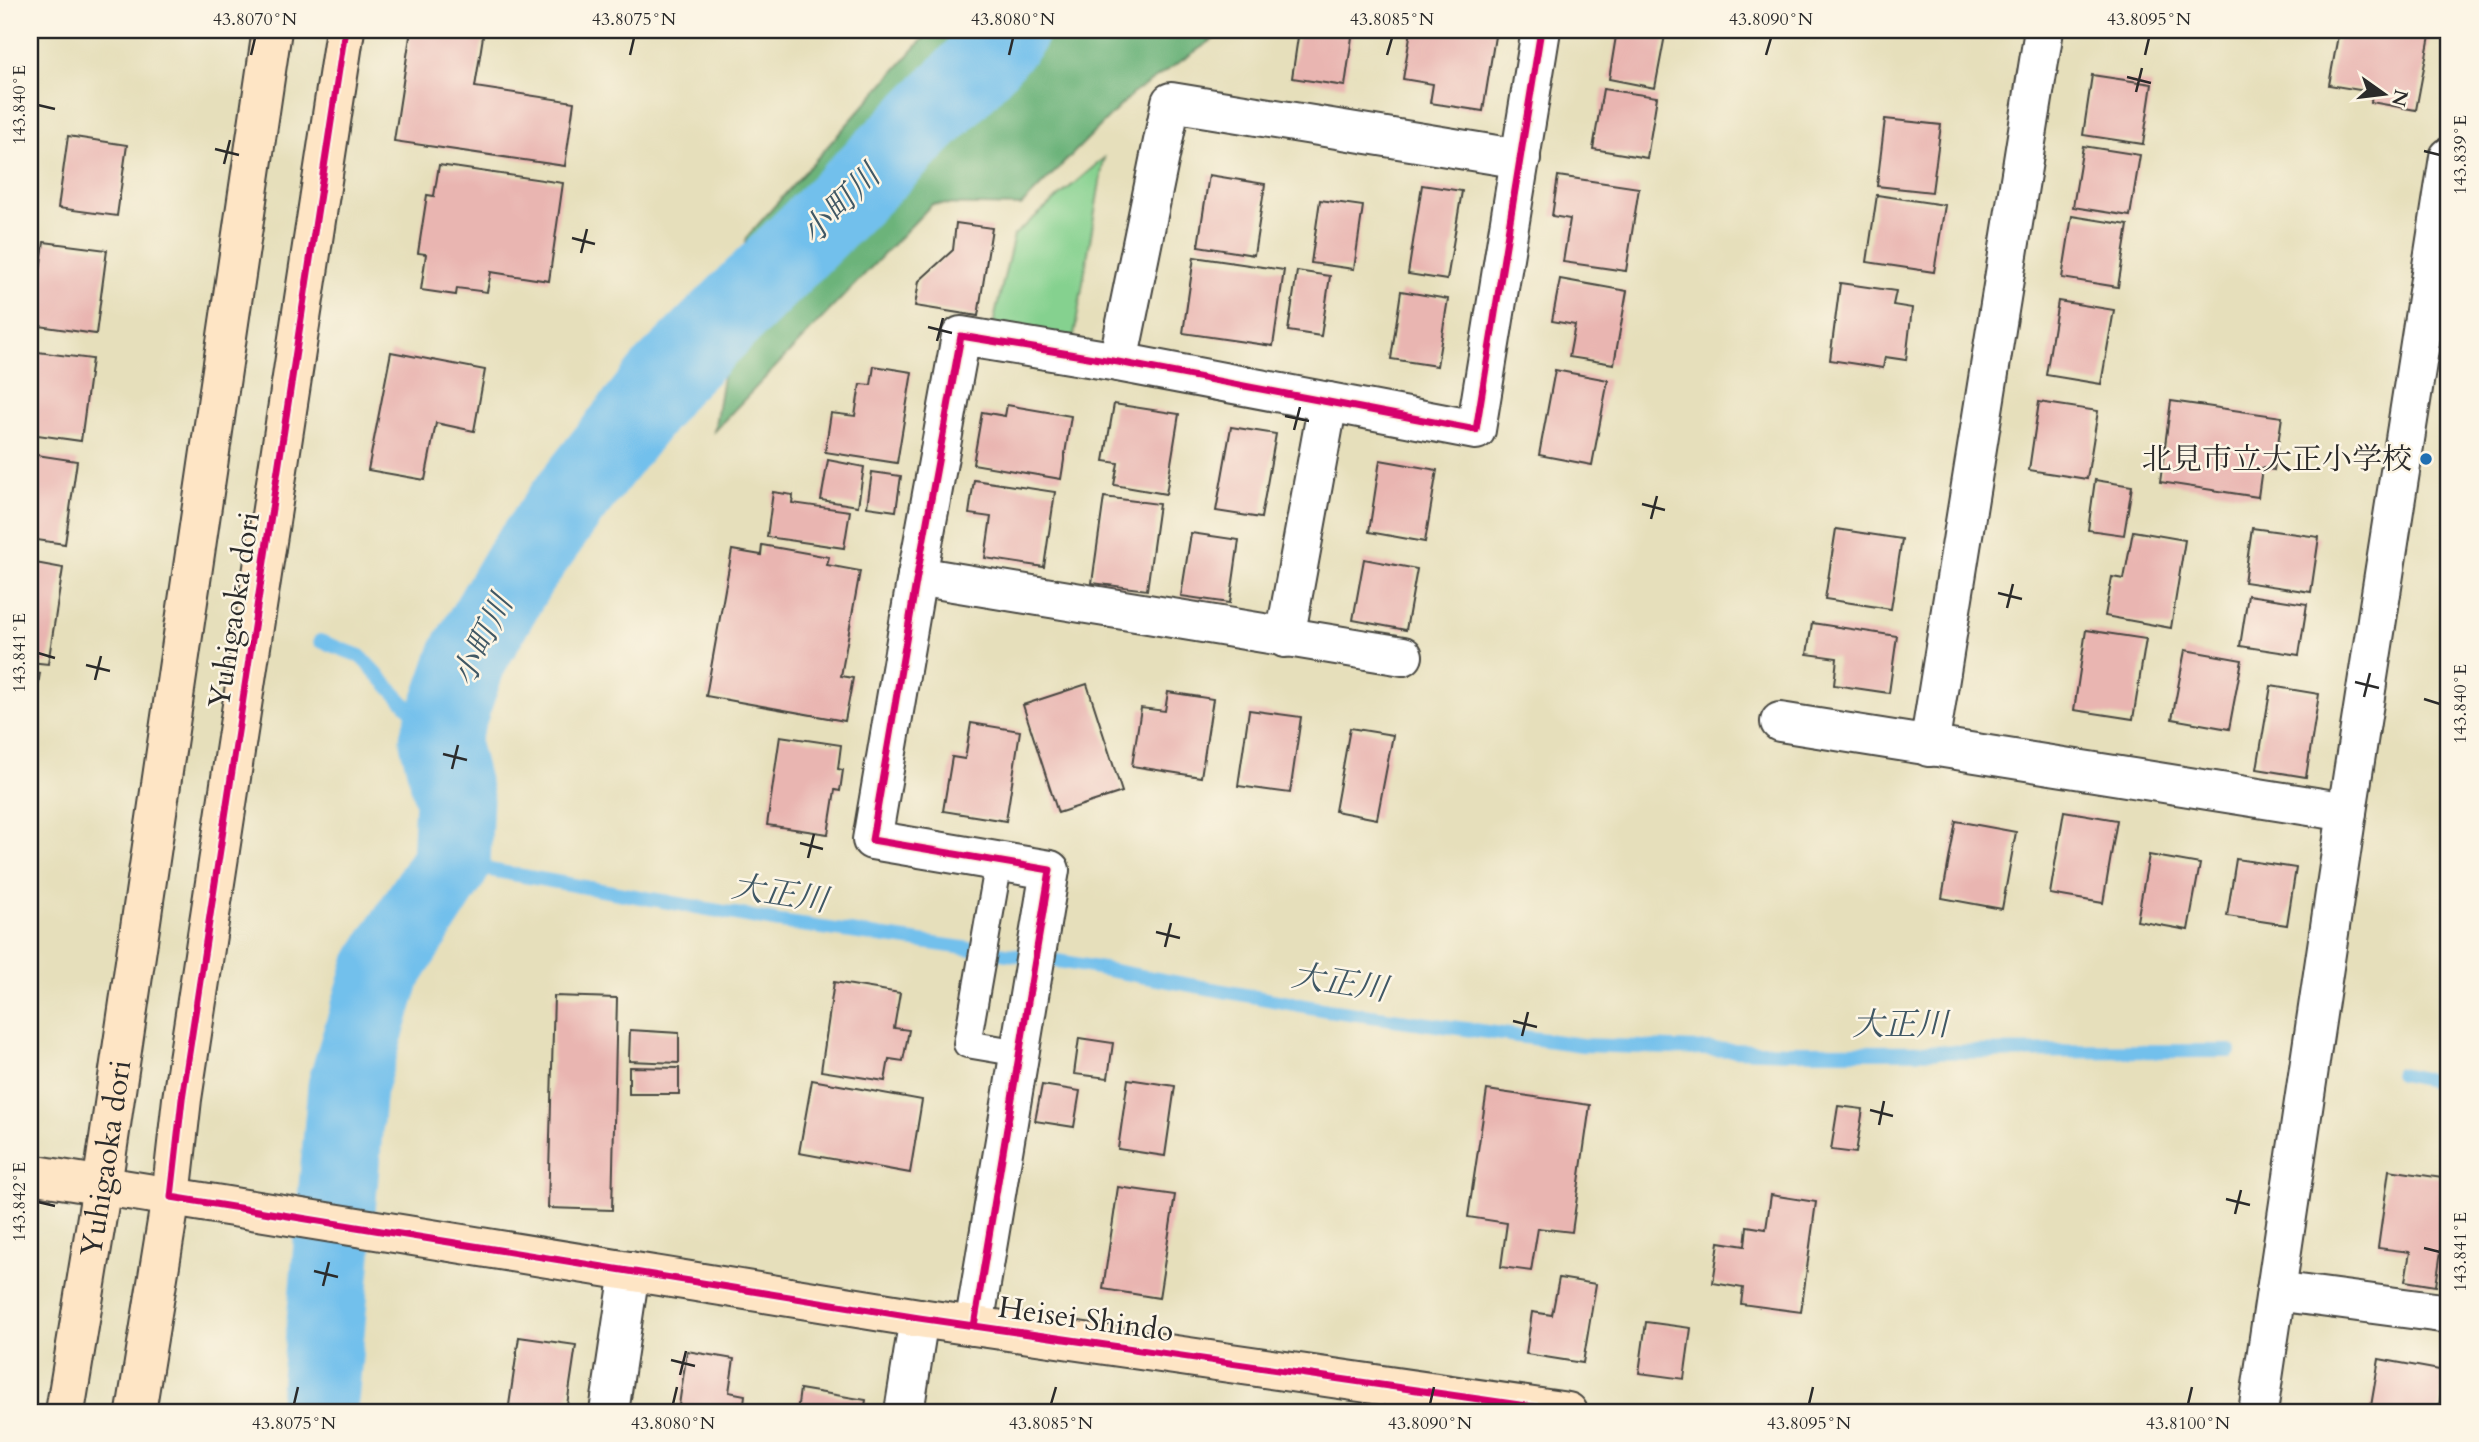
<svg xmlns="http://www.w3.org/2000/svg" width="2479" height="1442" font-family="Cardo,'Noto Serif JP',serif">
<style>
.green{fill:#85d18f;stroke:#587e5d;stroke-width:2}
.forest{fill:#6cb37a;stroke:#4c6f52;stroke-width:2}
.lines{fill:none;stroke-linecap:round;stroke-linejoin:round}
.stream{stroke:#72c0ec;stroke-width:14}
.river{stroke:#72c0ec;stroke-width:79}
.building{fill:#e9b5b1}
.lane-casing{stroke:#474641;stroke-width:30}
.street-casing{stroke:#474641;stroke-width:42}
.secondary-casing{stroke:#474641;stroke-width:42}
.lane{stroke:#fff;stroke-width:26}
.street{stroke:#fff;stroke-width:38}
.secondary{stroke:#fee5c5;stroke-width:38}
.cycleway-casing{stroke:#fcf5e5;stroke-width:11}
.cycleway{stroke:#d6006c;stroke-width:7}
.ticks{fill:none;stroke:#2b2b2b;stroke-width:2.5}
.poi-dot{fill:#1f6fb2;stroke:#fcf5e5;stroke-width:2.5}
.labels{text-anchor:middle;stroke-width:5;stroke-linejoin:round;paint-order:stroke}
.poi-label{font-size:30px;fill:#2b2b2b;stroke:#fcf5e5;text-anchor:end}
.street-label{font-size:30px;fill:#2b2b2b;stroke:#fcf5e5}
.water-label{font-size:32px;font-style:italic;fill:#405865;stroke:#fcf5e5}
.neatline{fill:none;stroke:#2b2b2b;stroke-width:2.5}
.ticks-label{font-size:18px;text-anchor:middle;fill:#2b2b2b}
</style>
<rect width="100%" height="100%" fill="#fcf5e5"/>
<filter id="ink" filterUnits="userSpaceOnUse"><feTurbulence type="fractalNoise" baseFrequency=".0143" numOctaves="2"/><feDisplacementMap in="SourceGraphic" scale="14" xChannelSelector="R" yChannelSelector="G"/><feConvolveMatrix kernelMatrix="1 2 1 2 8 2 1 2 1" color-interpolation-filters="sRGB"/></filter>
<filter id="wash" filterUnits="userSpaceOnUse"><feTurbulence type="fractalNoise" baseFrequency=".00686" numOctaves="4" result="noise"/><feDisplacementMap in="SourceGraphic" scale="28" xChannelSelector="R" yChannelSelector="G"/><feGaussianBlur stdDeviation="1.57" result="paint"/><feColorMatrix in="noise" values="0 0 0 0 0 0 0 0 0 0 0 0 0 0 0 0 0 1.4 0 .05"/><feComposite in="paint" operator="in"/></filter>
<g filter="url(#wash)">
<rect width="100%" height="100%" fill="#e6dfbb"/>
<path class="green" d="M1104,158L1073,342L992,329L1014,235Z"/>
<path class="forest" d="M931,30H1227L1132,94L1021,206L932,204L714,431L746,238Z"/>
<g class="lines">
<g class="stream">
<path d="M320,641L360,656L439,740"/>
<path d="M451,863L780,922L1064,962L1327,1010L1582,1045L1792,1052L2230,1051"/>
<path d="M2400,1074L2449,1084"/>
</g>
<path class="river" d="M318,1412L347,1087L382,971L451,863L454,799L439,740L468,657L518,571L572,496L665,378L965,80L1009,30"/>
</g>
<g id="blocks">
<g class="building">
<path d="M411,30H484L475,87L574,102L565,166L394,141Z"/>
<path d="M1299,30H1353L1345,86L1292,78Z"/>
<path d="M1411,30H1496L1483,111L1430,103L1433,84L1403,79Z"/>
<path d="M1617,30H1666L1655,88L1609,79Z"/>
<path d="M2339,30H2431L2416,110L2371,102L2372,92L2329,85Z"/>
<path d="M2092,75L2152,84L2143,144L2083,135Z"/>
<path d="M1603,89L1657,97L1647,158L1593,149Z"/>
<path d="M1885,119L1941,125L1932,192L1877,186Z"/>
<path d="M68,136L127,145L117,216L58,208Z"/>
<path d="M2083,146L2140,155L2130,216L2073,207Z"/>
<path d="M439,165L563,183L549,281L491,272L487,292L457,288L456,295L421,290L426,254L418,253L427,195L434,196Z"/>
<path d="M1209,175L1265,184L1254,255L1198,246Z"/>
<path d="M1558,176L1639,188L1626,271L1563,262L1570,219L1552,216Z"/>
<path d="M1422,185L1462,191L1447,280L1408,274Z"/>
<path d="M1877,195L1945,205L1934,272L1867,262Z"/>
<path d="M1320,200L1363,206L1354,269L1311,263Z"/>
<path d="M2072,216L2128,225L2118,287L2062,278Z"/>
<path d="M956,223L992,228L978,316L915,306L919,281L953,250Z"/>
<path d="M44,242L107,250L96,334L32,325Z"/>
<path d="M1194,257L1284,270L1273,346L1183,333Z"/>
<path d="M1297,271L1330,276L1321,336L1288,331Z"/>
<path d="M1560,279L1627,291L1614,364L1569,357L1575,325L1552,321Z"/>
<path d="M1840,283L1896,291L1893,305L1912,308L1906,360L1885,357L1883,368L1830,360Z"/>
<path d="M1401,291L1448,299L1437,366L1391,359Z"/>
<path d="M2058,301L2114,310L2101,384L2046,375Z"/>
<path d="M30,351L92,359L81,441L30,434Z"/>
<path d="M391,352L485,370L474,431L436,423L425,480L368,470Z"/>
<path d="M874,366L912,372L897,463L825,452L831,413L855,416L860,384L871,385Z"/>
<path d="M1555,370L1608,380L1592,465L1539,455Z"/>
<path d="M2171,401L2282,417L2274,470L2262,468L2258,497L2160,482Z"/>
<path d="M2039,402L2098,411L2087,479L2029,470Z"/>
<path d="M1114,404L1179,414L1166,494L1114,485L1118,463L1104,461Z"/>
<path d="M1007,405L1071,416L1061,479L973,464L982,412L1005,416Z"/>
<path d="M1231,427L1276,434L1261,518L1216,511Z"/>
<path d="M30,454L77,461L65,544L30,539Z"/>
<path d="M828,460L864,467L858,506L821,500Z"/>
<path d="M1380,460L1437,470L1425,542L1369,532Z"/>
<path d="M872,472L901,476L896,511L867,507Z"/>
<path d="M974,480L1055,492L1044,567L985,558L991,517L969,514Z"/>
<path d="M2095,480L2132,486L2124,535L2088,530Z"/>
<path d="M773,492L793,495L792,503L850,511L844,548L767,537Z"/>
<path d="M1104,497L1159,504L1147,590L1092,583Z"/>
<path d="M2252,528L2319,537L2311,592L2244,582Z"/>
<path d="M1836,529L1902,539L1891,609L1825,599Z"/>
<path d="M2133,531L2185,540L2171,628L2105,616L2112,577L2124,579Z"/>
<path d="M1191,533L1239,540L1230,603L1181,596Z"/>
<path d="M762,545L829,557L827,565L860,571L841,676L853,678L845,721L706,696L732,550L761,555Z"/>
<path d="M1364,559L1417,569L1406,630L1353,620Z"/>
<path d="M30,562L63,568L48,664L30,662Z"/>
<path d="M2248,595L2307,604L2299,655L2240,646Z"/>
<path d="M1812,623L1897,636L1889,693L1834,685L1837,658L1807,654Z"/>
<path d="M2086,630L2146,639L2133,719L2074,710Z"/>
<path d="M2185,650L2242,660L2229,729L2172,719Z"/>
<path d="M30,672L40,673L33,716H30Z"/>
<path d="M1087,684L1122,792L1058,813L1023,705Z"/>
<path d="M2271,686L2319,694L2306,777L2257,769Z"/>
<path d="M1168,692L1213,699L1201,777L1132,766L1141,708L1165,711Z"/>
<path d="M1249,710L1301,717L1290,793L1238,786Z"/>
<path d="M971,723L1020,731L1006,821L943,811L952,757L965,759Z"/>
<path d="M1350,728L1393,735L1377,819L1335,811Z"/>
<path d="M780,736L841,745L838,769L843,770L840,791L835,790L828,834L767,825Z"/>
<path d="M2064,811L2117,820L2103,903L2050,894Z"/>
<path d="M1956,821L2016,832L2002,909L1942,898Z"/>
<path d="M2149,855L2200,864L2188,930L2137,921Z"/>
<path d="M2236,859L2296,868L2287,925L2227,916Z"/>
<path d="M834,982L900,993L894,1028L909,1030L903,1061L889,1059L885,1081L821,1071Z"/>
<path d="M554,996L617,998L612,1210L548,1208Z"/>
<path d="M630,1030L679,1033V1063L629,1061Z"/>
<path d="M1079,1038L1113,1043L1108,1078L1074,1074Z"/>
<path d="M629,1067L679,1068V1094H629Z"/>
<path d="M1128,1079L1175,1086L1165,1156L1118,1149Z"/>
<path d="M812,1080L922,1100L910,1173L799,1153Z"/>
<path d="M1042,1085L1080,1091L1074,1127L1035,1121Z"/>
<path d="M1487,1090L1590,1105L1572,1232L1538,1228L1531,1271L1501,1267L1507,1223L1468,1217Z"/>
<path d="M1838,1106L1863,1109L1856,1153L1831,1150Z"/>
<path d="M2389,1170L2449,1179V1194L2436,1286L2405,1281L2410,1252L2378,1248Z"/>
<path d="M1118,1187L1175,1195L1159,1298L1103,1289Z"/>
<path d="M1771,1195L1816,1202L1801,1312L1741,1304L1743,1288L1713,1283L1719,1242L1745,1246L1747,1226L1766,1229Z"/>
<path d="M1559,1278L1596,1284L1583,1363L1526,1354L1532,1312L1552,1315Z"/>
<path d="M1646,1322L1691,1328L1684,1379L1639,1373Z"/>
<path d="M519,1337L576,1345L566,1412H508Z"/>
<path d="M687,1351L734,1359L729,1392L745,1395L743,1412H678Z"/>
<path d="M2379,1359L2445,1371L2438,1412H2370Z"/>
<path d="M800,1389L866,1400L864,1412H797Z"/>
</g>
</g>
</g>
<g filter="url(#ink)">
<use href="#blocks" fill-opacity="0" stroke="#474641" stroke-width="2"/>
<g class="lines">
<defs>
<path id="lane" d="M999,861L967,1044L1020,1053"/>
<g id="street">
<path d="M1118,362L1171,102L1521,159"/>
<path d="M917,576L1403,656"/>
<path d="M1285,638L1328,402"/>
<path d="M1780,722L2347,812"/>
<path d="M1929,747L2044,30"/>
<path d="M2276,1291L2449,1314"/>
<path d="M974,1326L1050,870L872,840L917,576L961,336L1118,362L1476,430L1541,30"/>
<path d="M609,1412L630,1271"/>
<path d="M904,1412L919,1318"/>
<path d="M2258,1412L2347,812L2449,157"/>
</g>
<g id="secondary">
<path d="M30,1174L919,1318L1568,1412"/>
<path id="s1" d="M65,1412L102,1186L272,30"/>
<path d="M136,1412L171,1197L182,1099L345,30"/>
</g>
</defs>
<use href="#lane" class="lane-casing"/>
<use href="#street" class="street-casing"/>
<use href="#secondary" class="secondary-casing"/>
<use href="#lane" class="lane"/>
<use href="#street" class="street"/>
<use href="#secondary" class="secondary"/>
<defs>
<g id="cycleway">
<path d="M345,30L182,1099L171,1197L919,1318L1568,1412"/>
<path d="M974,1326L1050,870L872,840L917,576L961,336L1118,362L1476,430L1541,30"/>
</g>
</defs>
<use href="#cycleway" class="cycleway-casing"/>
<use href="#cycleway" class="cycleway"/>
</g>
</g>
<path class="ticks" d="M251,55L255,38M630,55L634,38M1009,55L1013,38M1387,55L1392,38M1766,55L1771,38M2145,55L2149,38M2127,77L2151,83M2136,92L2142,68M38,105L55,109M215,149L239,155M2424,151L2440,155M224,164L230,140M572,238L595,244M581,253L587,229M928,327L952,333M937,341L943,318M1285,416L1309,421M1294,430L1300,407M1642,504L1665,510M1651,519L1657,496M1998,593L2022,599M2007,608L2013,584M38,653L55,658M86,665L110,671M95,680L101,656M2355,682L2379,688M2364,697L2370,673M2424,699L2440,704M443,754L467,760M452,769L458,745M800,843L823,849M808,858L814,834M1156,932L1180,938M1165,947L1171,923M1513,1021L1537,1027M1522,1036L1528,1012M1870,1110L1893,1116M1879,1125L1884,1101M2226,1199L2250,1205M38,1202L55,1206M2235,1214L2241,1190M2424,1248L2440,1252M314,1271L338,1277M323,1286L329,1262M671,1360L695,1366M680,1375L686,1351M294,1404L298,1387M673,1404L677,1387M1051,1404L1056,1387M1430,1404L1434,1387M1809,1404L1813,1387M2188,1404L2192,1387"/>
<circle class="poi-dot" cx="2426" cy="459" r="7"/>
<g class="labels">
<g class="poi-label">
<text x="2412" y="469">北見市立大正小学校</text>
</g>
<g class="street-label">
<text transform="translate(234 610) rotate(-81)" y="10">Yuhigaoka dori</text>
<text dy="10" stroke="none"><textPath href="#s1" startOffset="257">Yuhigaoka dori</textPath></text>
<text transform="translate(1086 1319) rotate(8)" y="10">Heisei Shindo</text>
</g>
<g class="water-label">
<text transform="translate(840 204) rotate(-45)" y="11">小町川</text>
<text transform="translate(482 640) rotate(-64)" y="11">小町川</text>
<text transform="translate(780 893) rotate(9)" y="11">大正川</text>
<text transform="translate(1340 982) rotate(9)" y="11">大正川</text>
<text x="1900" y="1035">大正川</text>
</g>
</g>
<rect width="2479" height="1442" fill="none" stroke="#fcf5e5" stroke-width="77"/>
<g transform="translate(2384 94) rotate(104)" stroke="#fcf5e5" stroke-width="5" paint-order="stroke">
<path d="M0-5L12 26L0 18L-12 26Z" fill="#2b2b2b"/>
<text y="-10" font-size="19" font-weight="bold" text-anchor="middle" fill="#2b2b2b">N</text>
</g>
<rect x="38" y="38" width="2402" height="1366" class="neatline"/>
<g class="ticks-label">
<text x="255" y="25">43.8070°N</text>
<text x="634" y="25">43.8075°N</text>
<text x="1013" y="25">43.8080°N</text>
<text x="1392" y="25">43.8085°N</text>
<text x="1771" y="25">43.8090°N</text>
<text x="2149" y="25">43.8095°N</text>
<text transform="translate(19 105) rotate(-90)" y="6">143.840°E</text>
<text transform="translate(2460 155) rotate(-90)" y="6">143.839°E</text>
<text transform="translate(19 653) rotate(-90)" y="6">143.841°E</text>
<text transform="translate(2460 704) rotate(-90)" y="6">143.840°E</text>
<text transform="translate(19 1202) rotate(-90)" y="6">143.842°E</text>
<text transform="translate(2460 1252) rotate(-90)" y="6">143.841°E</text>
<text x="294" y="1429">43.8075°N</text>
<text x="673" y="1429">43.8080°N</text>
<text x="1051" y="1429">43.8085°N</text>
<text x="1430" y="1429">43.8090°N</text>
<text x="1809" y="1429">43.8095°N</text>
<text x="2188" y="1429">43.8100°N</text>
</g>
</svg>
